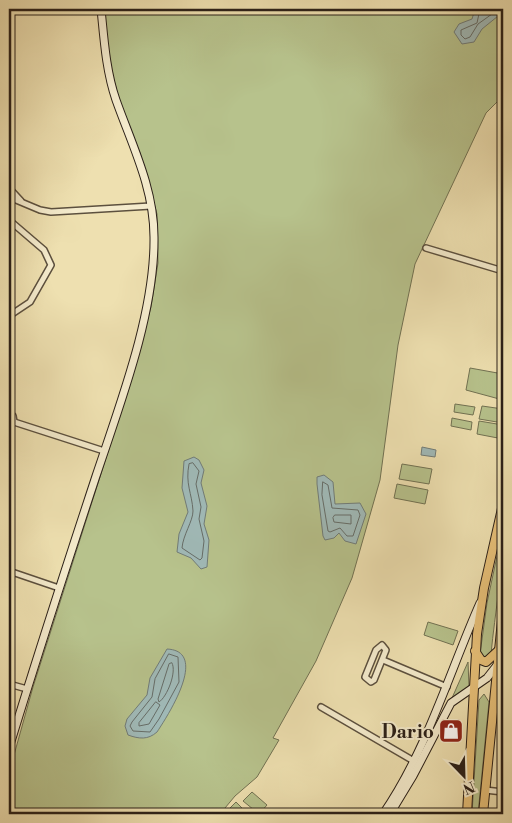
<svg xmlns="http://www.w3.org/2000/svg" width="512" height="823" font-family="'Libre Bodoni',serif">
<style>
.green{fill:#b7c28c;stroke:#717152}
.water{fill:#a0bab8;stroke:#717c78}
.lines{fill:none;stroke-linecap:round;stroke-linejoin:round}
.shore{stroke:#666d68;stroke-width:1}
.street-casing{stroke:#5c503e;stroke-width:8}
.secondary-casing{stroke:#2b2018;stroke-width:9}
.primary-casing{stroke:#2b2018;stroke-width:10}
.street{stroke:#f4ebcc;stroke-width:5}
.secondary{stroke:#f4ebcc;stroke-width:7}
.primary{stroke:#e7c078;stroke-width:8}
.labels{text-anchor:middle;stroke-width:4;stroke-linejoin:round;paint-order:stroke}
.poi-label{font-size:19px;font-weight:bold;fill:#2b2018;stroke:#f4ebcc;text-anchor:end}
</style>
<rect width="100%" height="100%" fill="#eee0b0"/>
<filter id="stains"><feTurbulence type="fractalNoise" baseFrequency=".004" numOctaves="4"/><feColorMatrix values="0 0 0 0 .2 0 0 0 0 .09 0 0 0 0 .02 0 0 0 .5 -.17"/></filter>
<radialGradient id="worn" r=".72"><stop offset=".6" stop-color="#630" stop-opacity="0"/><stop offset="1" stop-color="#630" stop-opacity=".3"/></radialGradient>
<g class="green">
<path d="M103,9H503V96L486,113L415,264L398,345L380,480L352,578L316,661L273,738L279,740L257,777L235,796L220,814H9V773L33,687L129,386L151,307L158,263L157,214L140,153L122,110L109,62Z"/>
<path d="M470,368L503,374V400L466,390Z"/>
<path d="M455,404L475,407L473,415L454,412Z"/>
<path d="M482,406L503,409V423L479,419Z"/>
<path d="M452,418L472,422L471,430L451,426Z"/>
<path d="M479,421L503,425V439L477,434Z"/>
<path d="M402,464L432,469L429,484L399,479Z"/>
<path d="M397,484L428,490L425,504L394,498Z"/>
<path d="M503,528C503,571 495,612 491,654L486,660L480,654L487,603Z"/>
<path d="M428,622L458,631L453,645L424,635Z"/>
<path d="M468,662L469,687L452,698Z"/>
<path d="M484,694L489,702L478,814H472L479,700Z"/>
<path d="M252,792L267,805L259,814L243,801Z"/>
<path d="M236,802L248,814H224Z"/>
</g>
<g class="water">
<path d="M475,9H503V12L482,29L474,42L462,44L454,32L459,24L472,19Z"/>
<path d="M422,447L436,450L435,457L421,455Z"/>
<path d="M194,457L199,460L204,470L201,483L207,506L204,524L209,540L207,567L201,569L191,558L177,552L179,534L188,512L182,488L184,461Z"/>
<path d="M324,475L333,482L335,504L360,503L366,514L356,544L345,541L339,533L334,538L325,540L323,536L317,484V477Z"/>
<path d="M167,649C209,651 169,714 157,732C148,740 139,739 128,735L125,726L127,719L147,695L150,678Z"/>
</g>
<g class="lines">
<g class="shore">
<path d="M480,9L477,23L461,30V35L465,39L470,37L478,24L499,9"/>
<path d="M193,463L199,471L196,484L201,507L199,519L204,541L202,558L200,560L182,548C183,535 193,521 193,511C192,493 185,484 189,464Z"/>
<path d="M323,482L328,485L332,508L358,510L360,515L353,536H347L340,528L330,532L328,531L322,495Z"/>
<path d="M335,515H351V524L334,522L333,518Z"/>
<path d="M169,654L178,657L179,682L159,719L150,732L133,731L130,726L132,722L152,697L155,679Z"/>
<path d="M172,663C177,672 167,697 159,702L158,699L169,664Z"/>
<path d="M156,702L160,705L149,724L139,726V723Z"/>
</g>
<defs>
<g id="street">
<path d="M9,188L21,201"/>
<path d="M9,197L40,210L51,212L151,206"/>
<path d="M9,220L44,250L51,265L30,302L9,316"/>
<path d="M426,248L503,271"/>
<path d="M9,415L13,416L14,422"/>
<path d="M9,424L14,422L104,451"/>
<path d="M9,571L59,588"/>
<path d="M382,645L386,650L374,680L371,682L365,677L376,650Z"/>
<path d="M383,660L447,687"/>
<path d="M9,684L27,689"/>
<path d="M321,707L412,760"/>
<path d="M485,790L503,792"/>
</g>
<g id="secondary">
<path d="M9,748C37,657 66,567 96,476C120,404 155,313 154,237C154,188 132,145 116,100C106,71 104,39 101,9"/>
<path d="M383,814C427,750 449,673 480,603"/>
<path d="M390,814L413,776L451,703L487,678L498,664"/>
</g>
<g id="primary">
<path d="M475,651L481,660L486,662L499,650"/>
<path d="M467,814L477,634L484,588L503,504"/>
<path d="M483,814L503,610"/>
</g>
</defs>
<use href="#street" class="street-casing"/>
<use href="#secondary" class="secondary-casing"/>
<use href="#primary" class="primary-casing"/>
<use href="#street" class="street"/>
<use href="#secondary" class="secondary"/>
<use href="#primary" class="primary"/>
</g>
<defs>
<symbol id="shop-square" viewBox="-11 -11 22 22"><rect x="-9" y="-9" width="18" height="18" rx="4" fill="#8f2418" stroke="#f4ebcc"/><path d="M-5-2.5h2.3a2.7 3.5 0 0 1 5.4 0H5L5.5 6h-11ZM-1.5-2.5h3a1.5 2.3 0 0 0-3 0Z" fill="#fff"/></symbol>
</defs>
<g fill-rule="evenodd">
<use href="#shop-square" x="437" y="717" width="28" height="28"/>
</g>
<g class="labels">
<g class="poi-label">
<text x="434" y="738">Dario</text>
</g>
</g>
<rect width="512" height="823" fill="none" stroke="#eee0b0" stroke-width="30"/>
<rect x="10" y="10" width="492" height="803" fill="none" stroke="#2b2018" stroke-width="2.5"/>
<rect x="15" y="15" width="482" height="793" fill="none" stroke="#2b2018"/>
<g transform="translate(464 776) rotate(157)" stroke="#f4ebcc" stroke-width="4" paint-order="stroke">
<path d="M0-4L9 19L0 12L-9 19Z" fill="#2b2018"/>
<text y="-8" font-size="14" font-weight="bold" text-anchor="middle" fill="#2b2018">N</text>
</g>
<rect width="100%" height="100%" filter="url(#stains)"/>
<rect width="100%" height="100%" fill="url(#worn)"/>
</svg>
